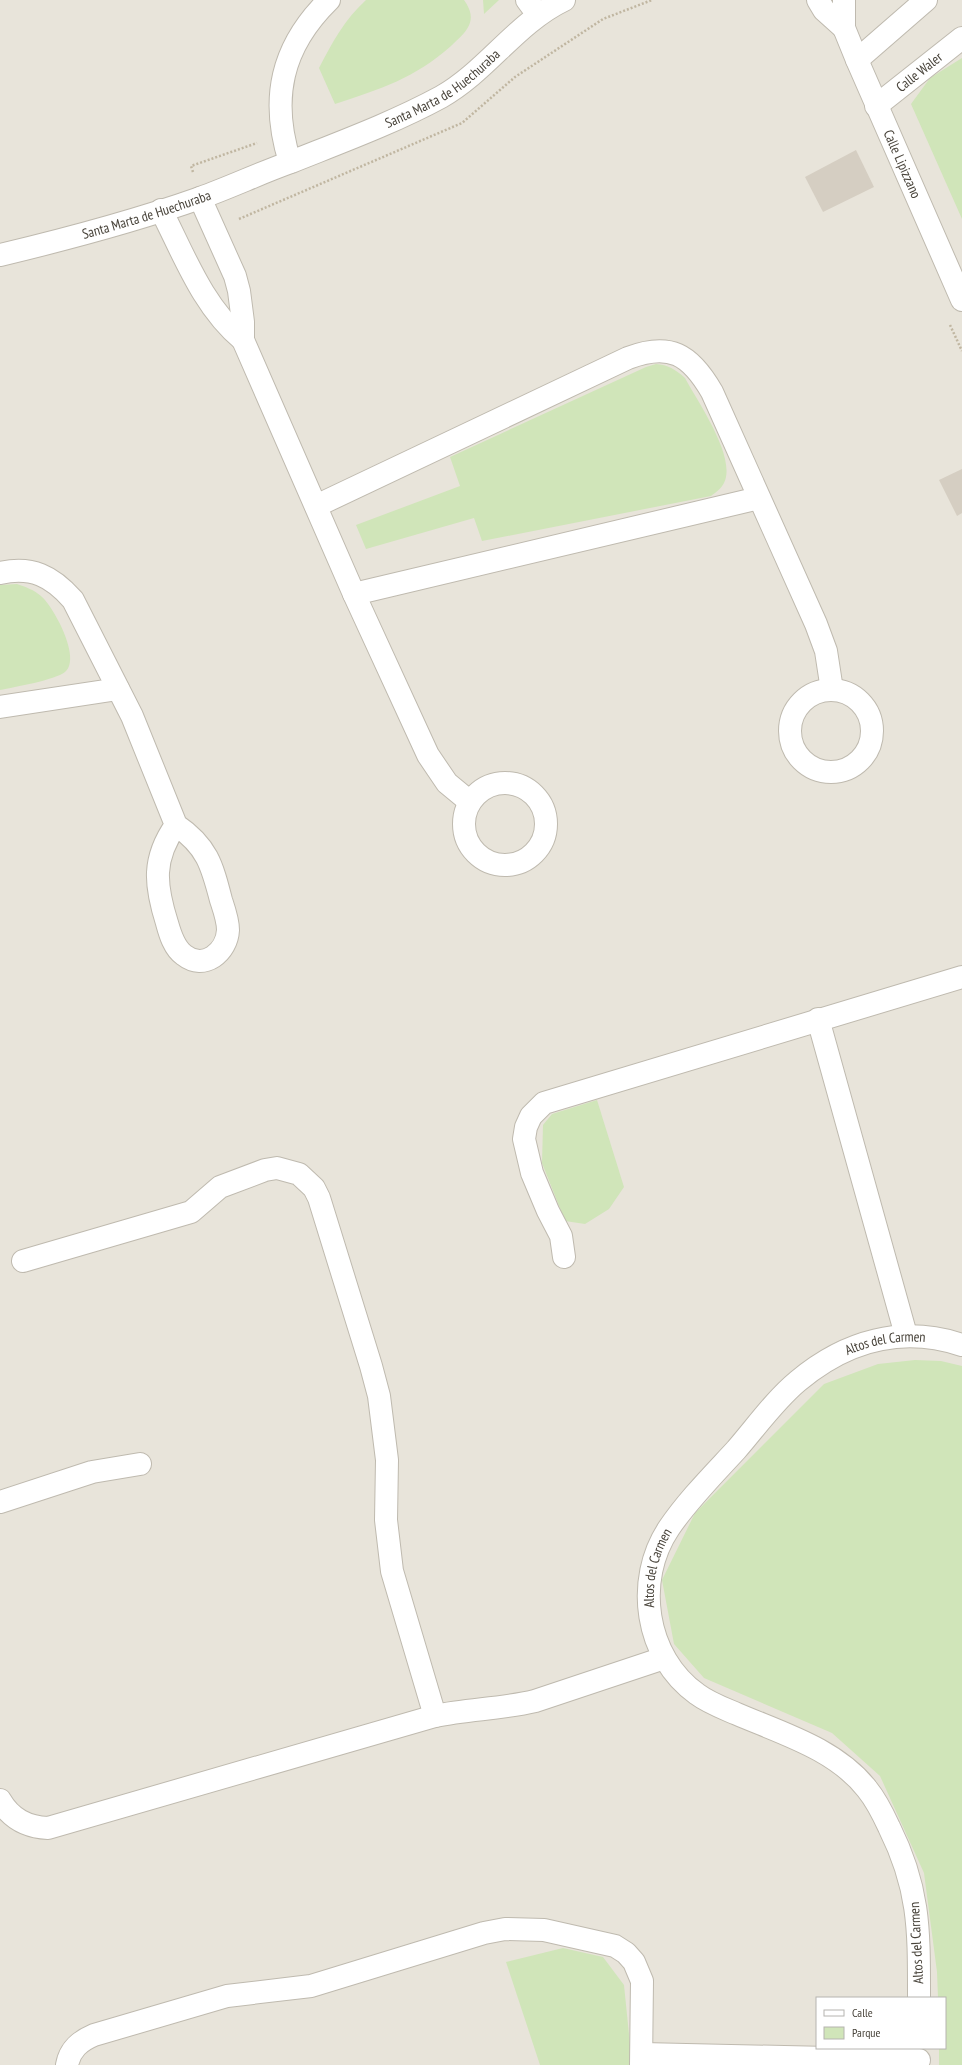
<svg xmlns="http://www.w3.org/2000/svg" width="962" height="2065" font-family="'PT Sans Narrow',sans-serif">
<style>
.residential{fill:#e8e4da;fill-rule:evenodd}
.green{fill:#d0e5b9}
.building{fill:#d5cec2}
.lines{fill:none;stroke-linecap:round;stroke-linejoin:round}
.minor-casing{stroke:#bfbaaf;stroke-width:24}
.path{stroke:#c0b6a1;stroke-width:2.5;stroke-dasharray:2 2;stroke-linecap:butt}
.minor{stroke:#fff;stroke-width:22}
.labels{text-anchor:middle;stroke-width:3;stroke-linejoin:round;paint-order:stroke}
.street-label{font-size:14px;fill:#48433a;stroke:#fff}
</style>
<rect width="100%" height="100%" fill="#f5f2ec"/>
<path class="residential" d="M0,0H962V2065H0ZM817,1998H945V2048H817Z"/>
<g class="green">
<path d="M366,0H464C479,21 467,31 451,46C415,78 381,89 335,104L319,68C332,43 344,20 366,0Z"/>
<path d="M483,0H499L484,14Z"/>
<path d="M962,58V219L911,104L930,78Z"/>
<path d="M656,364C668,365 675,369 685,378C697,401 737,457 724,483C721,489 716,492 711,496L482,541L474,518L366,549L356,525L460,486L450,457L646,367Z"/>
<path d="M17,584C26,587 34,590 41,596C54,607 82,659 65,672C55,680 15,687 0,690V585Z"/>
<path d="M597,1100L624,1187L609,1209L585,1224L565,1221L542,1163L543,1125L552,1114Z"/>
<path d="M915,1360L941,1361L962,1366V2065H939V2048H945V1998H938L937,1972L924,1873L880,1776L832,1733L704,1678L674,1644L662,1580L695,1513L824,1384L878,1364Z"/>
<path d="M563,1948L603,1957L624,1985L631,2054V2065H540L506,1962Z"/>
</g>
<g class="building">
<path d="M856,150L874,187L823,212L805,177Z"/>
<path d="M962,469V513L957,516L939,480Z"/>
</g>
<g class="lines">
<defs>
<g id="minor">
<path d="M527,0L538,15"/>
<path d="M818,0L824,10L844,28"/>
<path id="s1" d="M844,0V28L857,60L962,300"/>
<path d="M857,60L926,0"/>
<path id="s2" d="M876,106L962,38"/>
<path d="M290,162C270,99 281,47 329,0"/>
<path d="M200,198L235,276L239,291L243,322V340L354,594L428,755L447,783L470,802"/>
<path d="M161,210C184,255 203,307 243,340"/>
<path id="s3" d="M0,255C67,239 135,221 200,198C231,187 260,173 291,162C341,142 393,123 441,97C487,71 516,23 564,0"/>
<path d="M316,506L628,358C670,342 690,354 712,392L816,624L826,651L832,690"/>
<path d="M0,573C32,566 52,576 73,600L132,716L176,825C207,846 212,865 221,900C224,909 228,920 228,930C227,952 204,971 184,955C174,948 170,934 167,923C155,885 152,859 176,825"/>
<path d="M354,594L759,498"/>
<circle cx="831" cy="731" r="41"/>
<path d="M0,707L118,689"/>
<circle cx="505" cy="824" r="41"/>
<path d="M818,1019L906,1335"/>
<path d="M564,1257L561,1236L548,1211L532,1173L524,1139L526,1127L531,1116L544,1103L962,977"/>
<path d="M23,1261L191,1212L220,1187L265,1170L277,1168L299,1174L314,1188L319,1198L371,1366L379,1396L387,1460L386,1520L392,1571L435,1716"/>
<path d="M0,1502L92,1472L140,1464"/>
<path d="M0,1800C11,1819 27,1827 48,1828L435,1716C468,1709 502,1709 535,1701L664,1658"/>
<path id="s4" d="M919,1998C919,1931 920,1889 889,1827C883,1814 876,1800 867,1789C836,1749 781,1733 737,1714C723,1708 709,1703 697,1694C645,1657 634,1580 669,1528C688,1500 713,1475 736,1450C756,1427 775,1400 798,1381C846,1341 902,1325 962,1345"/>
<path d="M642,2054L919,2060"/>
<path d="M67,2065C70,2049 80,2041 94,2035L227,1996L311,1986L484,1933L505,1929L544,1930L615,1946L626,1953L634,1962L642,1981L641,2065"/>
</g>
</defs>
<use href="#minor" class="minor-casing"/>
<g class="path">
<path d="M193,172L191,166L257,143"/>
<path d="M239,219L462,123L515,77L603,19L652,0"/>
<path d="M950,325L962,351"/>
</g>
<use href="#minor" class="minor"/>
</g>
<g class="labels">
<g class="street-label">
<text dy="5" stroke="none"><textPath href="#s2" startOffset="55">Calle Waler</textPath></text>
<text dy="5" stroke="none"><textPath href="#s3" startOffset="475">Santa Marta de Huechuraba</textPath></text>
<text dy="5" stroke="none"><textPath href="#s1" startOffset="176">Calle Lipizzano</textPath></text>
<text dy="5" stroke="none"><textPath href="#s3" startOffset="152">Santa Marta de Huechuraba</textPath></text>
<text dy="5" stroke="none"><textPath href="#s4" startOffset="895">Altos del Carmen</textPath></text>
<text dy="5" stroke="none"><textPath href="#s4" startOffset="559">Altos del Carmen</textPath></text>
<text transform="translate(916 1943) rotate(-93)" y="5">Altos del Carmen</text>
</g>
</g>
<rect x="816" y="1997" width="130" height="52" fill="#ffffff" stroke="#b6b4b0"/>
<rect x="824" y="2010" width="20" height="6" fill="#ffffff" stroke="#b6b4b0"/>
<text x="852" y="2017" font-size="12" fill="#48433a">Calle</text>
<rect x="824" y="2027" width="20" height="12" fill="#d0e5b9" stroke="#b6b4b0"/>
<text x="852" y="2037" font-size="12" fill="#48433a">Parque</text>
</svg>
